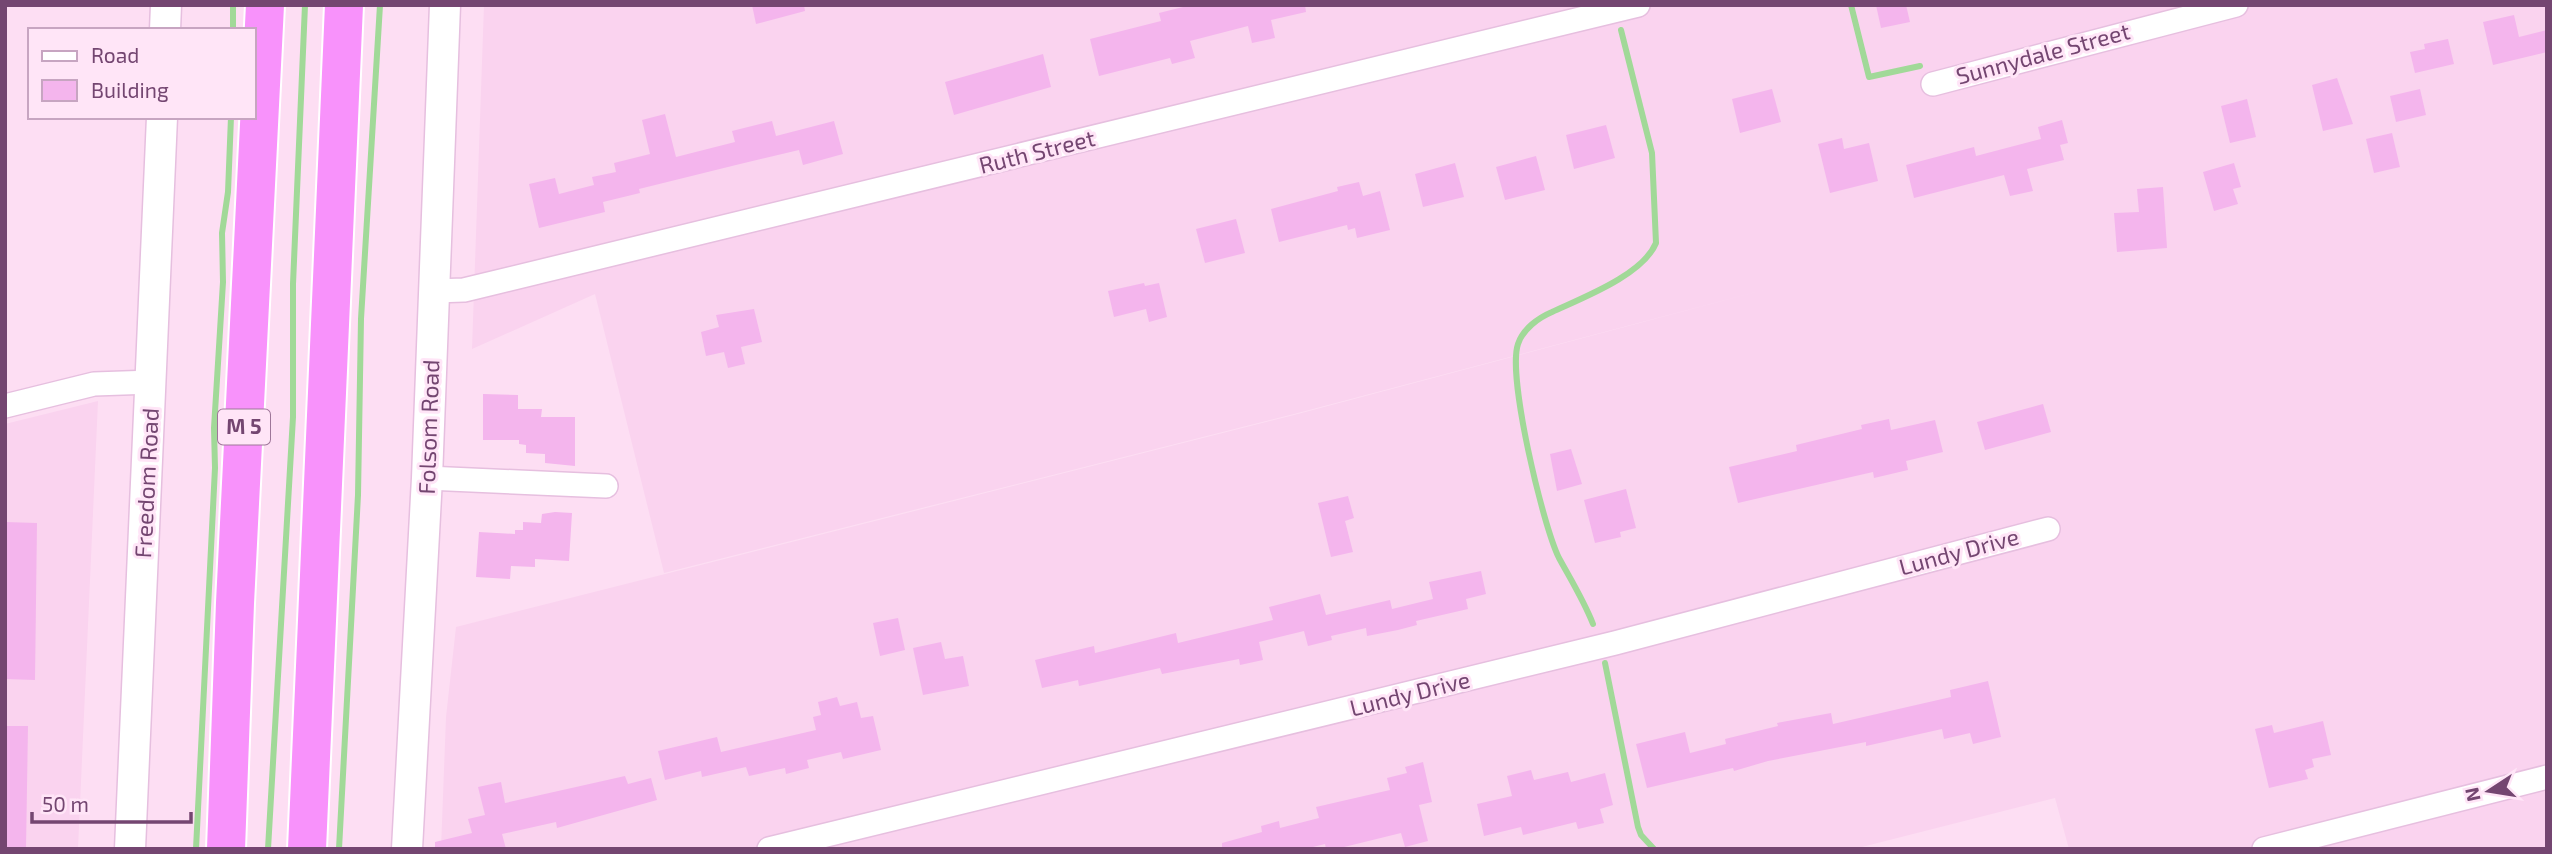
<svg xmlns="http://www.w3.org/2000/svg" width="2552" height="854" font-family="'Exo 2',sans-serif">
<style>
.residential{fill:#fad3ef}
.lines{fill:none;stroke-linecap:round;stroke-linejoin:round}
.stream{stroke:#a1d998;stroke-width:6}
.building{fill:#f4b5ed}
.minor-casing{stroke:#e6bfdf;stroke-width:26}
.tertiary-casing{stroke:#e6bfdf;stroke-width:33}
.motorway-casing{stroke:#fff;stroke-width:42}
.minor{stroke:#fff;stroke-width:23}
.tertiary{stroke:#fff;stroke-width:30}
.motorway{stroke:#f892fb;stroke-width:38}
.labels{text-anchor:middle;stroke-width:6;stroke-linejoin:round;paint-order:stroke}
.shield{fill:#ffe5f7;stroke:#9e7699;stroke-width:2}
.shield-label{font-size:21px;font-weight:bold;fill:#744671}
.street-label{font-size:23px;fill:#744671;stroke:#ffe5f7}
</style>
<rect width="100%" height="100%" fill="#fddef3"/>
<g class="residential">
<path d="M484,5H2547V849H2069L2055,798L1854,849H441L446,717L456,627L1294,415L1793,282L1294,414L664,573L595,294L472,349Z"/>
<path d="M98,401L78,849H5V424Z"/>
</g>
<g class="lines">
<g class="stream">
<path d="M233,5V30"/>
<path d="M1851,5L1869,77L1920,66"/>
<path d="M1593,624C1584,601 1571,580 1559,558C1543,526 1507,376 1518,344C1523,329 1538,318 1552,312C1582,298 1643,275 1656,243L1652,153L1621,30"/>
<path d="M1605,663L1638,827L1641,835L1654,849"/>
<path d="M196,849L215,468L214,428L223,282L222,233L228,192L231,117"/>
<path d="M268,849L293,417V284L305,5"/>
<path d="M339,849L358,495L361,319L380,5"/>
</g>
</g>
<g class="building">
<path d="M752,5H804L805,11L756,24Z"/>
<path d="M1191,5H1305L1306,12L1271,20L1275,38L1252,43L1248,26L1190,41L1195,58L1172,64L1170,58L1099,76L1090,39L1161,21L1159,13Z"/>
<path d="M1876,5H1906L1910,22L1881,28Z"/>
<path d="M2514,15L2519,37L2547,30V52L2493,65L2483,22Z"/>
<path d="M2448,39L2454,64L2415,73L2410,52L2425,49L2424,44Z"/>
<path d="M1043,54L1051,87L954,115L945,82Z"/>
<path d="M2337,78L2353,124L2323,131L2312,85Z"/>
<path d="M1772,89L1781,122L1740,133L1732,99Z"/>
<path d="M2420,89L2426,115L2396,122L2390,96Z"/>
<path d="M2247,99L2256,137L2230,143L2221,106Z"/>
<path d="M665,114L676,157L735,142L732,131L772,121L776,136L834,121L843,154L803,165L799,150L740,164L639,189L640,193L603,202L605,212L539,228L529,184L555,178L559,194L594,185L592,177L616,172L614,163L650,154L642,120Z"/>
<path d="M2062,120L2068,143L2060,145L2064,160L2027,169L2033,191L2010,196L2004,175L1914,198L1906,165L1974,147L1976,156L2041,139L2038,127Z"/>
<path d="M1606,125L1615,158L1574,169L1566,135Z"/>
<path d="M2392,133L2400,167L2374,173L2366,139Z"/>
<path d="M1842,138L1844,149L1869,143L1878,181L1830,193L1818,144Z"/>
<path d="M1536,156L1545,190L1505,200L1496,167Z"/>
<path d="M1455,163L1464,197L1423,207L1415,174Z"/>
<path d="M2234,163L2241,187L2233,189L2238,204L2214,211L2203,172Z"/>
<path d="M1359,182L1363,196L1380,191L1390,230L1357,238L1355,228L1348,230L1347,225L1279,242L1271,209L1338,191L1337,187Z"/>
<path d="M2163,187L2167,248L2117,252L2114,213L2139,212L2137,189Z"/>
<path d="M1236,219L1245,253L1205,263L1196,229Z"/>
<path d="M1144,283L1145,286L1159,283L1167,317L1149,322L1146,309L1114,317L1108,291Z"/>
<path d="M754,309L762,342L741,347L745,364L728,368L724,352L706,356L701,332L719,327L716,315Z"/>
<path d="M483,394L518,395V409H542L541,417H575V466L545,463V454L526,453V445L519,444V440H483Z"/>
<path d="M2043,404L2051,432L1985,450L1977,422Z"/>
<path d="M1889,419L1891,430L1935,420L1943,452L1906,461L1908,470L1874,478L1873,472L1738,503L1729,467L1797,451L1796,445L1862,429L1861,425Z"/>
<path d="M1571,449L1582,484L1557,491L1550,454Z"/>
<path d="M1626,489L1636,528L1620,532L1621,537L1595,543L1584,500Z"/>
<path d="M1348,496L1354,518L1345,521L1353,552L1331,557L1318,503Z"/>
<path d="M555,512L572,513L569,561L535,559V567L511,566L510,579L476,577L479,532L515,534V530H523V522L541,523L542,514Z"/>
<path d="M5,522L37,523L35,680L5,679Z"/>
<path d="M1481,571L1486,594L1466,599L1468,609L1416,621L1417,625L1398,630L1367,636L1366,628L1331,636L1332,640L1308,646L1304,631L1259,642L1263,660L1240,665L1239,659L1162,674L1160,668L1079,686L1078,680L1042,688L1035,660L1094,646L1095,653L1176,633L1178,643L1273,620L1269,607L1320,594L1326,615L1390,600L1392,609L1433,599L1429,582Z"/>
<path d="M898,618L905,650L880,656L873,623Z"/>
<path d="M941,642L945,659L963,656L969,686L923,695L913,648Z"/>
<path d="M1988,681L2001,737L1973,744L1970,733L1944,739L1942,729L1866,746V742L1768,761L1734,771L1733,768L1647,788L1636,744L1685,732L1690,753L1726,744L1725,739L1778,726L1777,723L1831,713L1833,724L1951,697L1950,690Z"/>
<path d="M837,697L840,706L857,702L861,718L873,716L881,750L843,759L841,752L807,760L809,768L786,774L785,768L749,776L746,767L702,777L701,771L665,780L658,751L717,737L721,752L816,730L813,717L821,715L818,702Z"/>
<path d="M2323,721L2331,755L2312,759L2314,767L2305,770L2308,779L2269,788L2255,729L2272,725L2274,733Z"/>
<path d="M5,726H28L26,849H5Z"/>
<path d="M1423,762L1432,802L1419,805L1428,841L1405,847L1401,833L1336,849H1326L1325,844L1305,849H1222V843L1262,832L1261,826L1279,821L1280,828L1319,818L1316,807L1390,790L1387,778L1407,773L1405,767Z"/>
<path d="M1531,770L1534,780L1568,772L1571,782L1605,773L1613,805L1600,809L1604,823L1578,829L1576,822L1523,835L1521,827L1484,836L1477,804L1512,796L1507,776Z"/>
<path d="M625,776L628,784L651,778L657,800L557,828L556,822L502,834L506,849H435V842L472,833L468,819L485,815L478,787L501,782L505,803Z"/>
</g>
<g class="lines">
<defs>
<g id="minor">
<path d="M1933,84L2236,5"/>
<path d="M434,291L464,290L1638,5"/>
<path d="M5,406L94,384L152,382"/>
<path d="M427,478L606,486"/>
<path d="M769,849L1615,643L2048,529"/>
<path d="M2264,849L2547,777"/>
</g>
<g id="tertiary">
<path d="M165,30L166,5"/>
<path d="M130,849L162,117"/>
<path d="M407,849L427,478L445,5"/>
</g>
<g id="motorway">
<path d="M226,849L235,603L265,5"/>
<path d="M307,849L344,5"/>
</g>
</defs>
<use href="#minor" class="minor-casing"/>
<use href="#tertiary" class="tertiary-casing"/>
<use href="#motorway" class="motorway-casing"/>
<use href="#minor" class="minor"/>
<use href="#tertiary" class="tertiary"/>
<use href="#motorway" class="motorway"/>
</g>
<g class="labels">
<rect class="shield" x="218" y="409.5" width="52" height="35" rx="5"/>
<g class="shield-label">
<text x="244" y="434">M 5</text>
</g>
<g class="street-label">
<text transform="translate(2043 54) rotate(-15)" y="8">Sunnydale Street</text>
<text transform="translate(1037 152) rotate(-14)" y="8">Ruth Street</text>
<text transform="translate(429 427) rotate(-88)" y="8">Folsom Road</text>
<text transform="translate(147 483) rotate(-87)" y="8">Freedom Road</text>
<text transform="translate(1959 552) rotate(-15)" y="8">Lundy Drive</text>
<text transform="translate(1410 694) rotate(-14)" y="8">Lundy Drive</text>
</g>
</g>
<rect width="2552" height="854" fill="none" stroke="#744671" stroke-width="14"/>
<rect x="28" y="28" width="228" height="91" fill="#ffe5f7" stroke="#c7a5c1" stroke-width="2"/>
<rect x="42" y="51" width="35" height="10" fill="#ffffff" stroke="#c7a5c1" stroke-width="2"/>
<text x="91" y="63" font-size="21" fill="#744671">Road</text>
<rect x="42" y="80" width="35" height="21" fill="#f4b5ed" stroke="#c7a5c1" stroke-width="2"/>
<text x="91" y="98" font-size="21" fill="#744671">Building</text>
<g transform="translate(2489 791) rotate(258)" stroke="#ffe5f7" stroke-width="5" paint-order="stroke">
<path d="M0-5L12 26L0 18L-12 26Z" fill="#744671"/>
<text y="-10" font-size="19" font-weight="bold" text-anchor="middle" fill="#744671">N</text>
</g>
<path d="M32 812v10h159v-10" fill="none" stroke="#744671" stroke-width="3.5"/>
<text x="42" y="812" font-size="21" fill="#744671" stroke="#ffe5f7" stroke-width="5" paint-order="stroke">50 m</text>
</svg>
